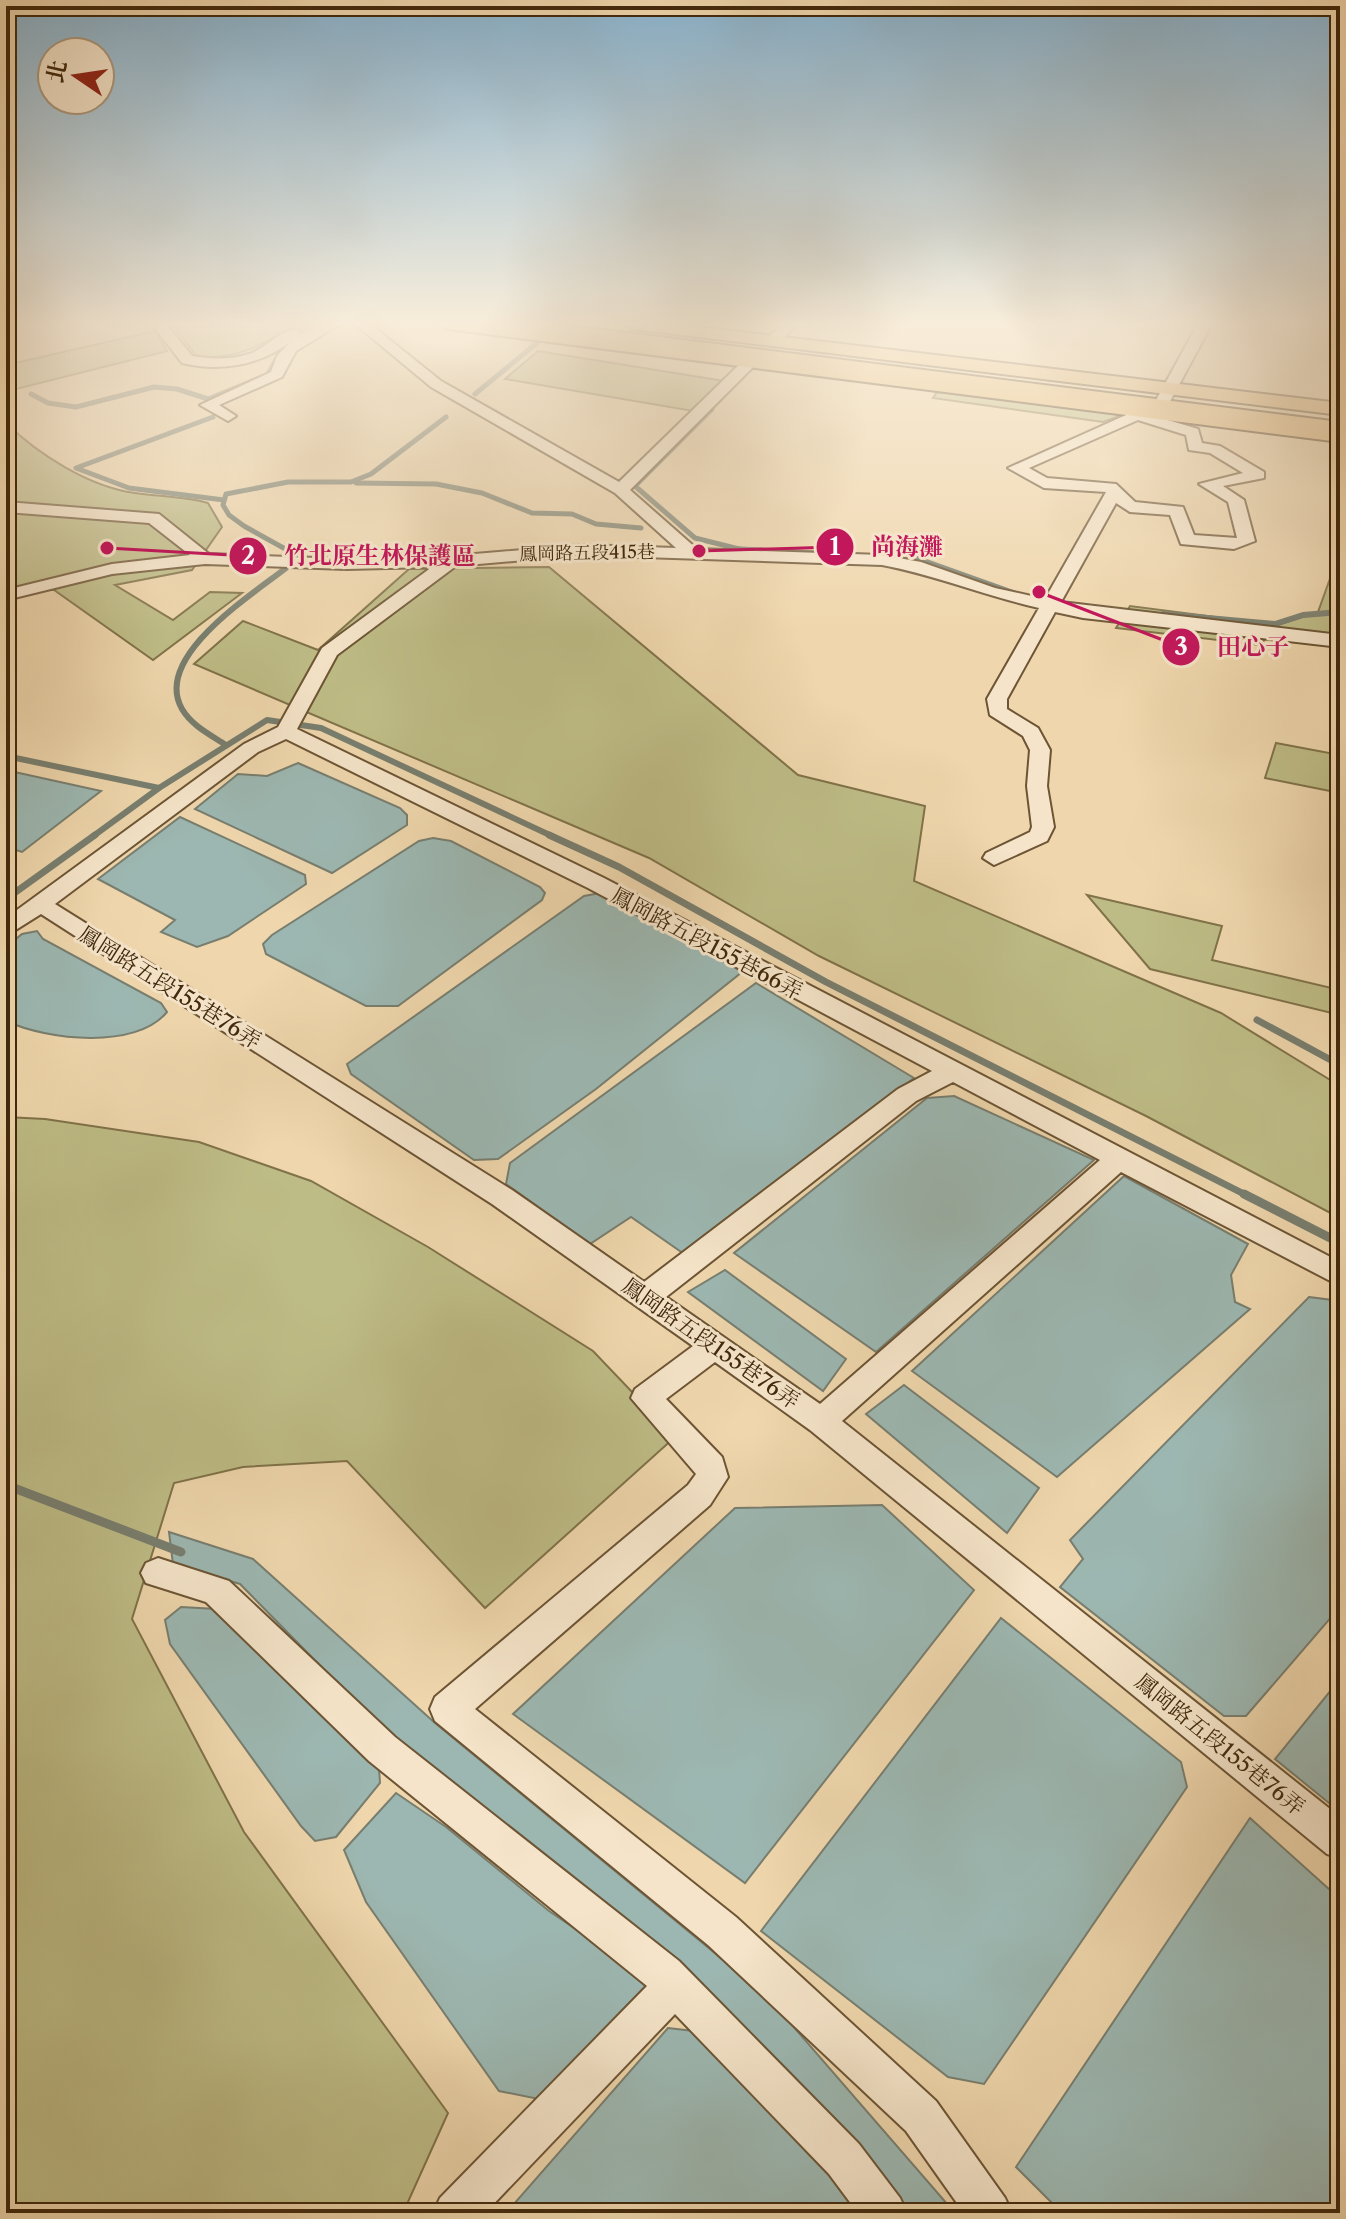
<svg xmlns="http://www.w3.org/2000/svg" width="1346" height="2219" font-family="'Libre Caslon Text','Noto Serif TC',serif">
<style>
.green{fill:#bebc86;stroke:#807249;stroke-width:2}
.water{fill:#9cb7b1;stroke:#787e6f;stroke-width:2}
.lines{fill:none;stroke-linecap:round;stroke-linejoin:round}
.stream-far3{stroke:#787e6f;stroke-width:5}
.stream-far2{stroke:#787e6f;stroke-width:6}
.stream-far1{stroke:#787e6f;stroke-width:7}
.stream{stroke:#787e6f;stroke-width:9}
.minor-casing{stroke:#6c5434;stroke-width:4}
.major-casing{stroke:#41290c;stroke-width:4}
.highway-casing{stroke:#41290c;stroke-width:4}
.minor{fill:#f5e4c9;fill-rule:evenodd}
.major{fill:#e8bb76;fill-rule:evenodd}
.highway{fill:#e8bb76;fill-rule:evenodd}
.labels{text-anchor:middle;stroke-width:6;stroke-linejoin:round;paint-order:stroke}
.far-street-label{font-size:18px;fill:#41290c;stroke:#f5e4c9}
.street-label{font-size:22px;fill:#41290c;stroke:#f5e4c9}
.leader{fill:none;stroke:#c2185b;stroke-width:3}
.callout-dot{fill:#c2185b;stroke:#f5e4c9;stroke-width:3}
.mark-label{font-size:24px;text-anchor:middle;font-weight:bold;fill:#fff}
.callout-label{font-size:24px;text-anchor:middle;font-weight:bold;fill:#c2185b;stroke:#f5e4c9;stroke-width:6;stroke-linejoin:round;paint-order:stroke}
</style>
<rect width="100%" height="100%" fill="#efd6ac"/>
<filter id="stains"><feTurbulence type="fractalNoise" baseFrequency=".0025" numOctaves="4"/><feColorMatrix values="0 0 0 0 .2 0 0 0 0 .09 0 0 0 0 .02 0 0 0 .5 -.17"/></filter>
<radialGradient id="worn" r=".72"><stop offset=".6" stop-color="#630" stop-opacity="0"/><stop offset="1" stop-color="#630" stop-opacity=".3"/></radialGradient>
<g class="green">
<path d="M172,324H297C261,345 241,359 197,357Z"/>
<path d="M155,331L167,351L12,390L6,388V365Z"/>
<path d="M538,351L724,381L693,411L505,379Z"/>
<path d="M937,392L1122,415L1103,422L933,398Z"/>
<path d="M6,423C38,454 89,487 135,493C160,497 183,496 208,503L222,527L192,570L115,585L173,620L210,592L242,593L153,660L54,590H6Z"/>
<path d="M549,567L798,775L925,806L914,881L1221,1013L1340,1086V1218L1146,1116L819,956L649,858L194,664L243,621L318,650L409,569Z"/>
<path d="M1331,576L1340,578V636L1127,611L1130,606L1278,625L1318,612Z"/>
<path d="M1121,620L1268,636L1260,645L1116,628Z"/>
<path d="M1276,743L1340,755V793L1265,778Z"/>
<path d="M1087,895L1222,926L1212,960L1340,990V1015L1150,969Z"/>
<path d="M6,1117L45,1119L199,1142L311,1181L428,1247L593,1351L675,1437L485,1608L347,1461L243,1467L174,1483L132,1619L244,1832L448,2113L403,2213H6Z"/>
</g>
<g class="water">
<path d="M298,763L400,808L407,815V825L332,873L195,809L238,774L267,776Z"/>
<path d="M10,771L101,791L22,852L6,847V773Z"/>
<path d="M180,817L305,875L306,884L228,936L197,947L161,932L175,920L98,879Z"/>
<path d="M433,838L451,841L540,887L545,893L542,900L398,1006H366L266,954L263,944L272,935L419,841Z"/>
<path d="M600,893L698,943L742,972L596,1089L498,1159L474,1160L351,1074L347,1064L584,896Z"/>
<path d="M37,931L43,939L161,1003L167,1012C136,1050 47,1040 6,1021V947L22,934Z"/>
<path d="M756,983L914,1078L687,1256L631,1217L590,1244L506,1184L510,1163Z"/>
<path d="M954,1096L1094,1160L876,1352L734,1253L927,1098Z"/>
<path d="M1124,1176L1248,1244L1231,1275L1235,1302L1250,1309L1057,1477L912,1371Z"/>
<path d="M725,1270L846,1359L823,1391L688,1292Z"/>
<path d="M1309,1297L1340,1301V1607L1246,1716H1224L1060,1587L1083,1559L1070,1540Z"/>
<path d="M904,1385L1039,1488L1007,1533L866,1414Z"/>
<path d="M882,1505L974,1590L745,1883L513,1714L735,1508Z"/>
<path d="M169,1532L253,1559L435,1723L766,1995L955,2213H899L399,1746L240,1584L173,1564Z"/>
<path d="M181,1607L217,1609L379,1768L380,1783L336,1837L315,1841L301,1826L170,1644L165,1620Z"/>
<path d="M1001,1618L1181,1762L1187,1787L984,2084L948,2077L761,1931Z"/>
<path d="M1340,1679V1812L1275,1759Z"/>
<path d="M396,1793L446,1827L549,1911L649,1979L645,2010L563,2104L499,2091L366,1902L344,1850Z"/>
<path d="M1250,1818L1340,1899V2213H1062L1016,2167Z"/>
<path d="M668,2028L702,2032L868,2213H506Z"/>
</g>
<g class="lines">
<g class="stream-far3">
<path d="M31,394L48,403L76,407L154,387L177,389L208,399L267,375L286,343L324,324"/>
<path d="M475,394L537,343"/>
<path d="M712,409L635,486L695,538L747,551"/>
<path d="M213,417L76,468L129,488L224,500"/>
<path d="M356,483L436,484L482,493L532,513L572,514L596,524L641,528"/>
<path d="M289,551L244,526L229,515L223,505L226,494L288,482H351L371,474L446,417"/>
</g>
<g class="stream-far2">
<path d="M733,549L918,559L1016,594"/>
<path d="M1163,614L1275,624L1303,615L1340,612"/>
<path d="M226,745C211,735 192,726 182,709C152,657 253,594 286,568L288,549"/>
<path d="M6,756L159,788"/>
<path d="M92,837L159,788L267,720L321,728L554,837"/>
</g>
<g class="stream-far1">
<path d="M549,835L619,867L826,982L1248,1196"/>
<path d="M6,899L95,835"/>
<path d="M1257,1020L1340,1065"/>
</g>
<g class="stream">
<path d="M1244,1194L1340,1243"/>
<path d="M6,1485L181,1552"/>
</g>
<defs>
<g id="minor">
<path d="M152,324H166L192,356C210,359 231,360 249,354C266,349 281,328 299,330L300,334L321,324H340L296,351L282,377L219,405L236,416L228,421L200,405L271,372L277,356L290,342C259,366 220,372 182,363Z"/>
<path d="M355,324H370L441,381L619,482L745,359H755V365L630,490L697,549L882,555L921,562L995,588L1045,599L1106,492L1044,488L1008,468L1155,402L1198,324H1212L1168,405L1151,415L1198,429L1202,443L1220,446L1264,472V478L1223,486L1244,500L1255,541L1234,549L1181,544L1170,515L1130,512L1116,503L1061,602L1340,635V647L1083,618L1055,612L1007,699V709L1038,728L1050,750L1047,786L1054,827L1047,841L994,865L983,858L986,853L1030,832L1032,827L1027,786L1030,750L1023,736L990,715L987,699L1039,608C986,596 935,575 882,565L582,555L456,566L337,655L297,729L604,878L1340,1262V1286L1121,1172L842,1421L1340,1817V1859L1327,1854L810,1430L715,1362L666,1399L722,1457L728,1477L710,1505L475,1709L736,1917L936,2101L1005,2198L1012,2213H964L906,2131L708,1945L435,1721L430,1709L435,1697L688,1485L696,1474L631,1398L635,1389L693,1346L492,1204L41,914L6,936V918L244,744L278,727L322,648L432,567L346,569L205,564L112,574L6,600V590L112,564L190,555L149,523L6,512V502L159,514L209,554L346,559L451,556L582,545L676,548L615,493L431,387ZM1138,420L1186,435L1189,450L1210,453L1243,473L1199,484L1228,502L1237,538L1194,535L1183,507L1135,502L1116,484L1047,478L1029,468ZM286,739L588,888L932,1071L898,1089L644,1282L512,1190L55,904L258,752ZM953,1082L1100,1160L820,1404L666,1297L916,1101Z"/>
<path d="M782,324H797L778,344H768V338Z"/>
<path d="M158,1558L229,1581L395,1737L679,1961L859,2144L900,2198L907,2213H858L829,2174L675,2014L485,2213H433L440,2198L647,1986L369,1761L206,1602L146,1583L141,1573L146,1563Z"/>
</g>
<g id="major">
<path d="M439,324H487L1340,430V442L447,329Z"/>
<path d="M624,324H674L1340,403V415L632,329Z"/>
</g>
<path id="highway" d="M501,324H555L1340,422V434L510,330Z"/>
</defs>
<use href="#minor" class="minor-casing"/>
<use href="#major" class="major-casing"/>
<use href="#highway" class="highway-casing"/>
<use href="#minor" class="minor"/>
<use href="#major" class="major"/>
<use href="#highway" class="highway"/>
</g>
<linearGradient id="sky" x2="0" y2="1"><stop stop-color="#89b5d2"/><stop offset="0.51" stop-color="#f8edda"/><stop offset="1" stop-color="#f8edda" stop-opacity="0"/></linearGradient>
<rect width="1346" height="635" fill="url(#sky)"/>
<g class="labels">
<g class="far-street-label">
<text transform="translate(587 553) rotate(-1)" y="6">鳳岡路五段415巷</text>
</g>
<g class="street-label">
<text transform="translate(707 943) rotate(28)" y="8">鳳岡路五段155巷66弄</text>
<text transform="translate(170 987) rotate(32)" y="8">鳳岡路五段155巷76弄</text>
<text transform="translate(711 1343) rotate(35)" y="8">鳳岡路五段155巷76弄</text>
<text transform="translate(1220 1744) rotate(39)" y="8">鳳岡路五段155巷76弄</text>
</g>
</g>
<path class="leader" d="M699 551L835 547M107 548L248 556M1039 592L1181 647"/>
<g class="callout-dot">
<circle cx="699" cy="551" r="8"/>
<circle cx="107" cy="548" r="8"/>
<circle cx="1039" cy="592" r="8"/>
<circle cx="835" cy="547" r="20"/>
<circle cx="248" cy="556" r="20"/>
<circle cx="1181" cy="647" r="20"/>
</g>
<g class="mark-label">
<text x="835" y="555">1</text>
<text x="248" y="564">2</text>
<text x="1181" y="655">3</text>
</g>
<g class="callout-label">
<text x="907" y="555">尚海灘</text>
<text x="380" y="564">竹北原生林保護區</text>
<text x="1253" y="655">田心子</text>
</g>
<rect width="1346" height="2219" fill="none" stroke="#efd6ac" stroke-width="32"/>
<rect x="8" y="8" width="1330" height="2203" fill="none" stroke="#41290c" stroke-width="4"/>
<rect x="16" y="16" width="1314" height="2187" fill="none" stroke="#41290c" stroke-width="2"/>
<g transform="translate(76 76) rotate(283)"><circle r="38" fill="#f5e4c9" stroke="#ad997d" stroke-width="2"/>
<path d="M0-6L14 30L0 20L-14 30Z" fill="#8f2418"/>
<text y="-12" font-size="22" font-weight="bold" text-anchor="middle" fill="#41290c">北</text>
</g>
<rect width="100%" height="100%" filter="url(#stains)"/>
<rect width="100%" height="100%" fill="url(#worn)"/>
</svg>
